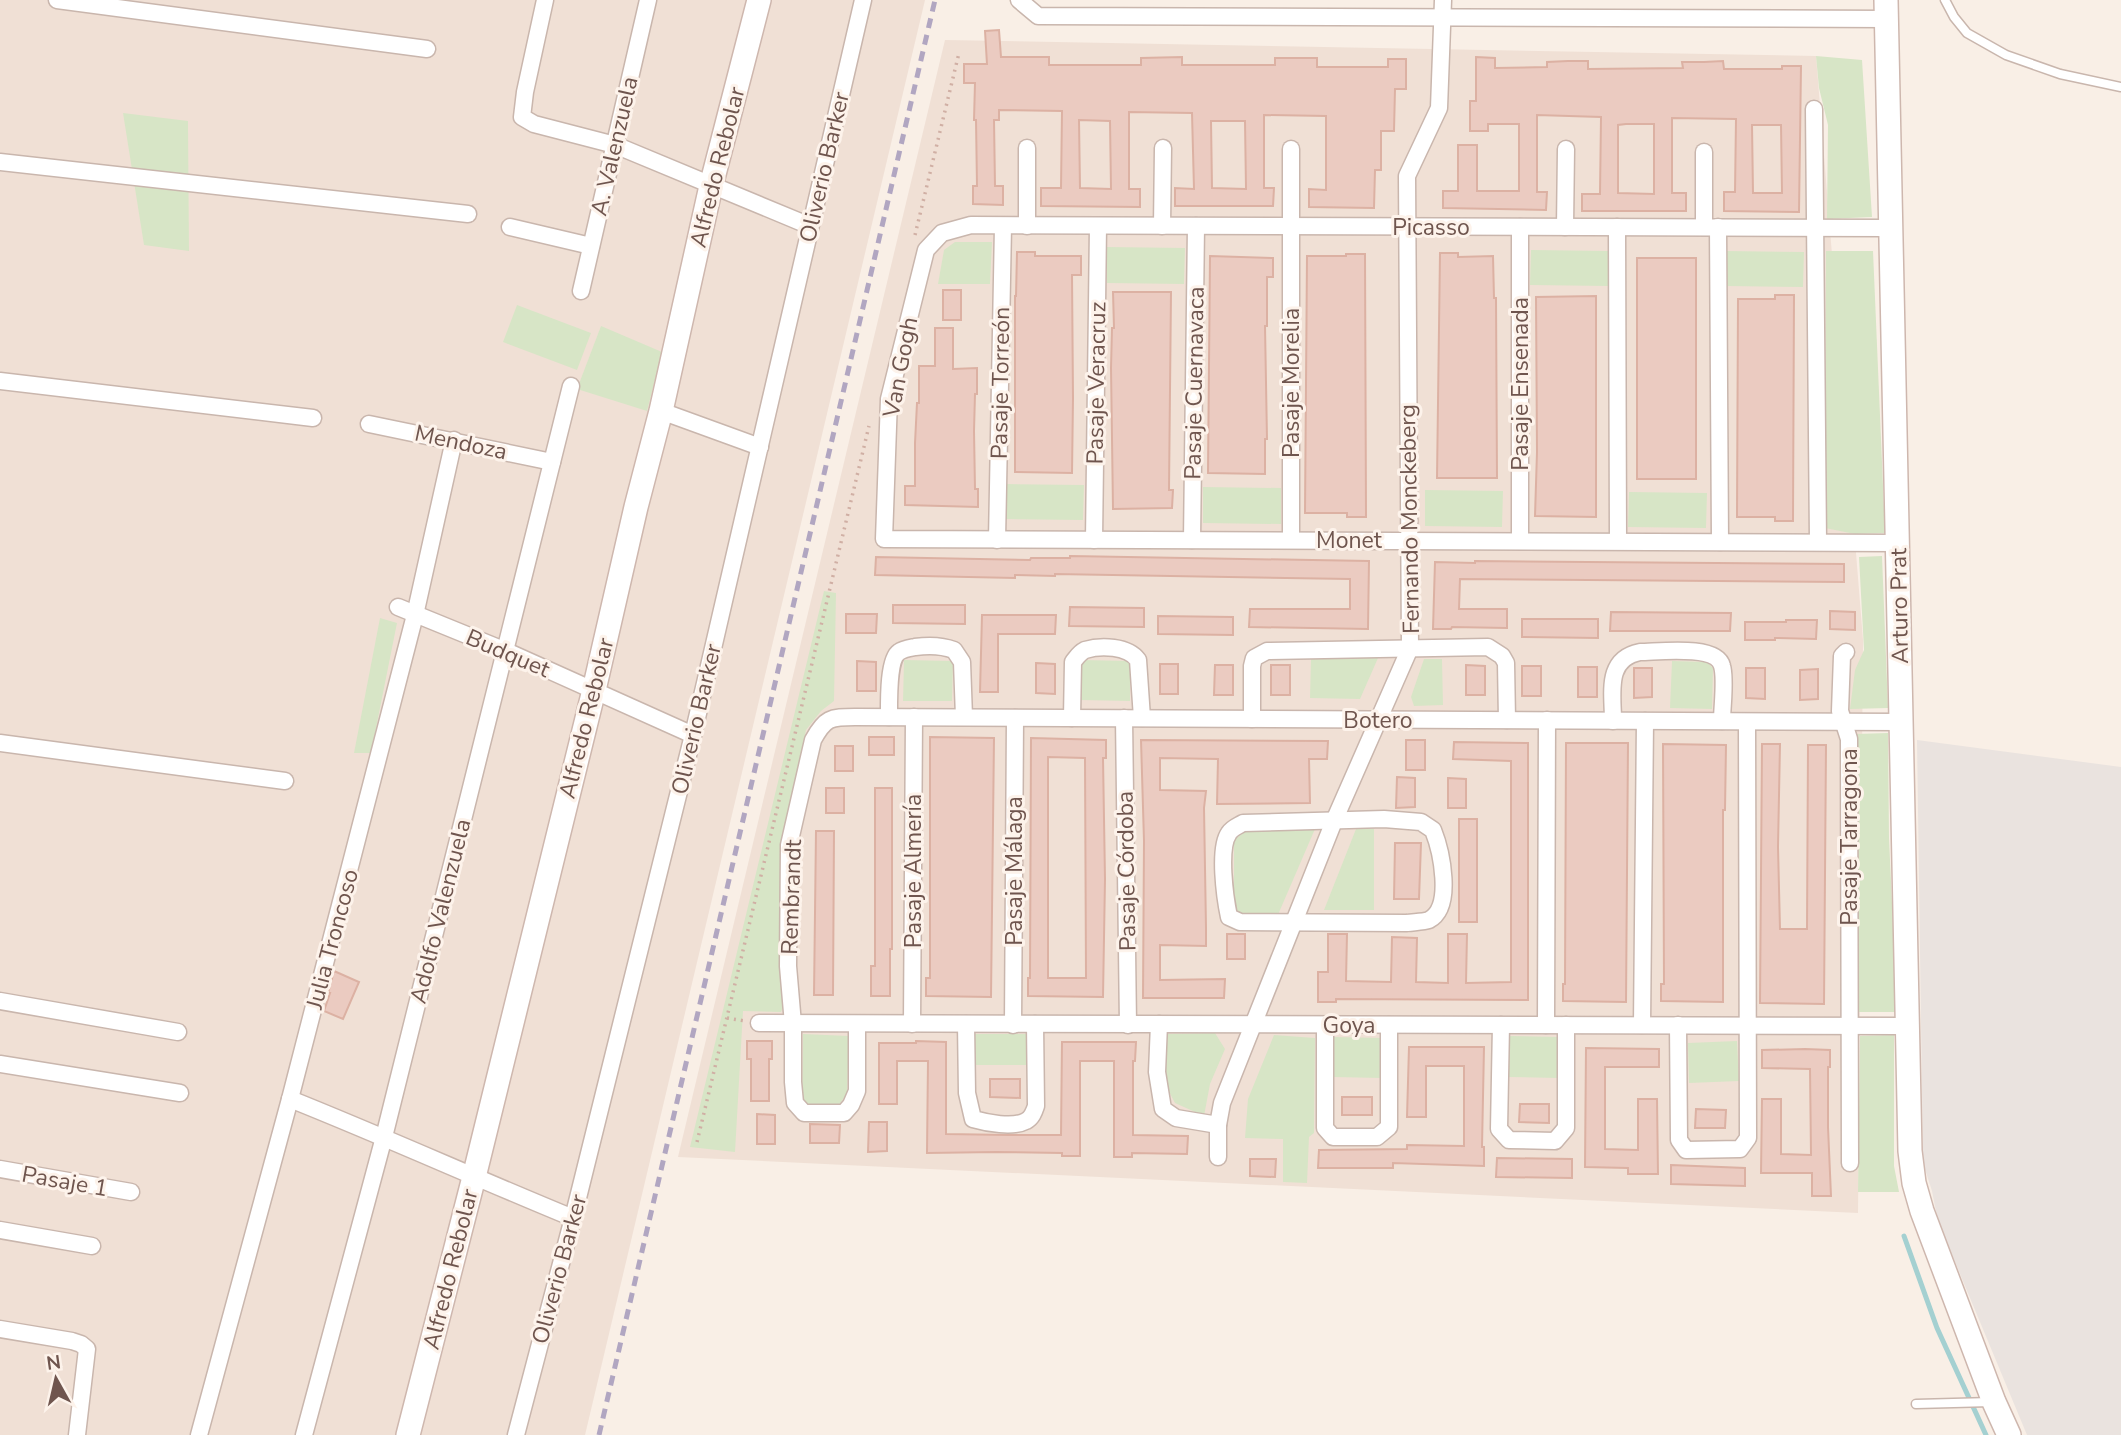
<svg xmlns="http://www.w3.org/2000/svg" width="2121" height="1435" font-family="'Nunito Sans',sans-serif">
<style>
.residential{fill:#f0e0d5}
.industrial{fill:#eae3df}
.green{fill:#d7e5c6}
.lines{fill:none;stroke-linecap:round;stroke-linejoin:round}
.stream{stroke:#a4d0d1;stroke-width:5}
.building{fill:#ebcbc1;stroke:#dcb1a3;stroke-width:2;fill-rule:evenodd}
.lane-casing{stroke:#c9b6ad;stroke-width:11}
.street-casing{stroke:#c9b6ad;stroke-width:19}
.secondary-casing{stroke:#ceb7ae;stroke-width:26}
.path{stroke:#d0afa4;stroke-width:3.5;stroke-dasharray:2 5;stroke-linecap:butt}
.lane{stroke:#fff;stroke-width:8}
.street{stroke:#fff;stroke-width:16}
.secondary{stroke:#fff;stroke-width:23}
.rail{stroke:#b1a6c1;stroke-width:5;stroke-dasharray:10 7;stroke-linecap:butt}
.labels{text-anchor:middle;stroke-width:6;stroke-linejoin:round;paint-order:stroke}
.street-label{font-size:23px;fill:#6f554e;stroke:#fdf3eb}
</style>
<rect width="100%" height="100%" fill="#f9efe6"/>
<g class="residential">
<path d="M0,0H925L585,1435H0Z"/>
<path d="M945,40L1816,56L1863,640L1858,1213L678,1157Z"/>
</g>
<path class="industrial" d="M1917,740L2121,767V1435H2027L1938,1221L1932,1191L1923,1163Z"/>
<g class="green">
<path d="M1816,56L1862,60L1872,217L1827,219L1828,125L1819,88Z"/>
<path d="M123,113L188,121L189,251L144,245Z"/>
<path d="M955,242H992L990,284H938L944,250Z"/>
<path d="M1107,247L1185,248L1184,284L1107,283Z"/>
<path d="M1531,250L1608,251V286L1530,285Z"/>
<path d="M1726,251L1804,252L1803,287L1726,286Z"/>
<path d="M1826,251H1873L1885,533L1855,534L1825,528Z"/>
<path d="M517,305L591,333L577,370L503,342Z"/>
<path d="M601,326L662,352L647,411L577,389Z"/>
<path d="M1006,484L1084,485L1083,520L1005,519Z"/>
<path d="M1203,487L1281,488V524L1203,523Z"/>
<path d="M1425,490L1503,491L1502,527L1425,526Z"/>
<path d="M1629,492L1707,493L1706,528L1628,527Z"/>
<path d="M1882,556L1888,708L1850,709L1855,670L1864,650L1859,557Z"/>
<path d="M824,591L836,593L834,701L821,711L806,730L782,849L784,1005L781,1012L743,1011L735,1152L690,1147Z"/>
<path d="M380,618L397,623L371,753H354Z"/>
<path d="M1311,658H1378L1360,699L1310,698Z"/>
<path d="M1424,659H1442L1443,705L1414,706L1411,697Z"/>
<path d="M904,660L953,661L952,701H903Z"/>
<path d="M1081,660L1130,661V701L1080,700Z"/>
<path d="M1672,661L1707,662L1713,668L1712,709L1670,708Z"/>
<path d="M1888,733L1889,838L1897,1012H1858L1856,734Z"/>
<path d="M1315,829L1277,917L1242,915L1234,908V840L1247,830Z"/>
<path d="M1356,829H1374V910H1324Z"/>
<path d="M1215,1033L1225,1049L1210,1084L1204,1116L1175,1103L1166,1086V1034Z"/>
<path d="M803,1034L849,1036L847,1094L837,1107L813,1106L802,1101Z"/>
<path d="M973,1034H1028V1065H974Z"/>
<path d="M1274,1035L1315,1038L1314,1133L1309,1137L1307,1183L1283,1182V1139L1245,1138L1248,1099Z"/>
<path d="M1894,1035V1166L1899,1192H1858L1860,1036Z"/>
<path d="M1509,1036L1559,1037L1558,1078L1508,1077Z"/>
<path d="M1334,1037L1383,1038L1382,1078L1333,1077Z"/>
<path d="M1737,1041L1739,1081L1689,1083L1688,1043Z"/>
</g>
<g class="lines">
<path class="stream" d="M1904,1236L1937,1328L1986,1435"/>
</g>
<g class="building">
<path d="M999,30L1001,57H1049V65H1141V58L1182,57V65H1275V58H1317V67H1388V59H1406V89H1395L1394,131H1381V170H1375L1374,208L1309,207V189L1326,190V116L1264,115V188H1274L1273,206H1175V188L1194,189L1192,113L1129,112V189H1140V207L1041,206V188H1061L1062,111L999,110V120H994L995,186H1003V205L973,204V186H977L976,120H974L975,83H964V64H987L985,31ZM1079,120L1110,121L1111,189L1080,188ZM1211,121H1245L1246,189L1212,188Z"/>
<path d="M1476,57L1495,58V68L1547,67V62L1568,61H1588V69L1683,68L1682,62H1704L1723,61L1724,69H1782V66H1801L1799,212L1724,211V192H1735L1736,119L1672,118V193H1686V211H1582V194H1600L1601,117L1537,115V192H1547L1546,210L1443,208V191H1458V145H1477V191H1519V124H1488V131H1470V101H1476ZM1626,124H1654V194L1618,193V125ZM1752,125H1781L1782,193H1753Z"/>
<path d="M1017,252H1035V256H1081V275H1072L1073,398L1072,473L1015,472V296H1016Z"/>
<path d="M1440,253H1458V257L1493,256L1494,298H1496L1497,478H1437Z"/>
<path d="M1346,254H1365L1366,517H1347V513H1305L1307,256H1346Z"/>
<path d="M1210,256L1273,258V277H1267V326H1265L1267,439H1265V474L1208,473Z"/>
<rect x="1637" y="258" width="59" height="221"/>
<rect x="943" y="290" width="18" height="30"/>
<path d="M1113,292H1171L1169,490H1173L1172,508L1113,509L1111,368L1112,328H1114Z"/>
<path d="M1775,295H1794L1793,521H1775V517H1737L1738,299H1775Z"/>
<path d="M1596,296V517L1535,516L1537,452L1536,297Z"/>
<path d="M935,328H953V369L977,368V394H975L974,431L975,489H978V507L905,505V486H915V443L917,403H919V366H935Z"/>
<path d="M1070,556L1369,561L1368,629L1249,627L1250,609H1350V579L1055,574V576L1015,575V578L875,575L876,557L1030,560L1031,558H1070Z"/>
<path d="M1475,561L1844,564V582L1460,579L1459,609H1507V628L1452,627L1451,629H1433L1435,562L1475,563Z"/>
<path d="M893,605H965V624L893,623Z"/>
<path d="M1070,607L1144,608V627L1069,626Z"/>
<path d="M1830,611L1855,612V630L1830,629Z"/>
<path d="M1611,612L1731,613L1730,631H1610Z"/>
<path d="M846,614H877L876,633H846Z"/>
<path d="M982,615H1056L1055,634H998V692H980Z"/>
<path d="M1158,616L1233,617V635L1158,634Z"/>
<path d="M1522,619H1598V638L1522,637Z"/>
<path d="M1786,620H1817L1816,639L1775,638V640H1745V622H1786Z"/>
<path d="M857,661L876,662V691H857Z"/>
<path d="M1036,663L1055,664V694L1036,693Z"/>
<rect x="1160" y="664" width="18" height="30"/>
<path d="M1215,665H1233V695H1214Z"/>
<rect x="1271" y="665" width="19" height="30"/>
<path d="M1466,665L1485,666V695H1466Z"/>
<rect x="1522" y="666" width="19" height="30"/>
<rect x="1578" y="667" width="19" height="30"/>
<path d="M1634,668H1652V697L1634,698Z"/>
<path d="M1746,668H1765V699L1746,698Z"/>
<path d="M1818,669V699L1800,700V670Z"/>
<rect x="869" y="737" width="25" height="18"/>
<path d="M930,737L994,738L991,997L926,996V978H930Z"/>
<path d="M1031,738L1106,740V758H1103L1105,879L1103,997L1028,996V978H1030ZM1048,757L1085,758L1086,978H1048Z"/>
<path d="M1141,740L1328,741L1327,759H1309L1310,803L1217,804L1218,759L1160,758V790L1206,791L1204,808L1206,928V946L1160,945V980L1225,979L1224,998H1143L1144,841Z"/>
<rect x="1406" y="740" width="19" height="30"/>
<path d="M1454,742L1528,743V1000L1336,999V1002H1318V972H1328V934H1347L1346,981L1391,982L1392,937L1417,938L1416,982L1448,983V934H1467L1466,983L1511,982V761L1453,759Z"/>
<path d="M1566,743H1628L1626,1002L1563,1001V984H1565Z"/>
<path d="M1663,744L1726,745L1725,810H1723V1002L1661,1001V984H1664Z"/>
<path d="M1762,744H1780L1778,847L1780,929H1807L1808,745H1826L1824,1004L1760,1003Z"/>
<rect x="835" y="746" width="18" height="25"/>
<path d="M1397,777L1415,778V807L1396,808Z"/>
<path d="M1448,778L1466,779V808H1448Z"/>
<rect x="826" y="788" width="18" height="25"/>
<path d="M875,788H892V949H890V996H871V966H875Z"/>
<rect x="1459" y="819" width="18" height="103"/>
<path d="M816,831H834L833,995H814Z"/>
<path d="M1395,843H1421L1419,899H1394Z"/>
<rect x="1227" y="934" width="18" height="25"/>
<path d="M334,971L359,982L343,1019L324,1011L330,993H328Z"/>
<path d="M747,1041H772V1059H769V1101H751V1059H747Z"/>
<path d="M916,1041L946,1042V1134L1009,1135H1061L1062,1042H1136L1135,1061H1133V1135L1188,1136L1187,1154L1132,1153V1157H1114V1061H1080V1156H1062V1153L996,1152L927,1153L928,1061H897V1104H879V1043H916Z"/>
<path d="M1409,1047H1484L1482,1147H1484V1166L1393,1163V1168H1318L1319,1150L1407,1149V1145L1464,1146V1066H1426V1117H1407Z"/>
<path d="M1586,1048L1659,1049V1067H1605V1149L1638,1150V1099H1657L1658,1174H1628V1168L1585,1167Z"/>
<path d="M1805,1049L1830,1050V1067H1828V1127L1831,1196H1812V1173H1761L1762,1099H1781V1154L1811,1155L1810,1069L1762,1068V1050Z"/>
<path d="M990,1079H1020V1098L990,1097Z"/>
<rect x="1342" y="1097" width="30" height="18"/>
<path d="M1520,1104H1549V1123L1519,1122Z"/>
<path d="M1696,1109L1726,1110L1725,1128H1695Z"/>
<path d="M757,1114L775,1115V1144H757Z"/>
<path d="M869,1122H887V1151L868,1152Z"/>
<path d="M810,1124L840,1125L839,1143H810Z"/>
<path d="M1497,1158L1572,1159V1178L1496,1177Z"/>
<path d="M1250,1159H1276L1275,1177L1250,1176Z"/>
<path d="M1671,1165L1745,1168V1186L1671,1184Z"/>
</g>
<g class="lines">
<defs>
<g id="lane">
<path d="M1945,0L1954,17L1967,33L2006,55L2060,74L2121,87"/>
<path d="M1916,1404L1991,1402"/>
</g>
<g id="street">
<path d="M57,0L427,49"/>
<path d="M545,0L525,92L522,117L534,124L615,145L810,226"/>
<path d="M1019,0L1038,16L1887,19"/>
<path d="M1814,109L1818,542"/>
<path d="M1291,149V540"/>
<path d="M1704,152V227"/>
<path d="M0,162L468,214"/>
<path d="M1027,226V148"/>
<path d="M1162,226L1163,148"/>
<path d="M510,227L591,246"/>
<path d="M1520,227V541"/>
<path d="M1565,227L1566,149"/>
<path d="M1617,227L1618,541"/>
<path d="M1718,227L1720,542"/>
<path d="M1892,228L971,225L942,233L926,250L889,399L884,539L1898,543"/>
<path d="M581,291L648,0"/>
<path d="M0,381L313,418"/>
<path d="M661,411L760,447"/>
<path d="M369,424L552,462"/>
<path d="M997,540L1003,226"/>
<path d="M1094,540L1098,226"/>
<path d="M1192,540L1196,226"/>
<path d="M398,607L506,651L693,735"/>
<path d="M1846,652L1842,656L1840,711L1849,739L1850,1163"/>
<path d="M889,717C889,703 888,659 899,652C903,649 910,648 915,647C929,645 941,645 954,650L962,662L964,717"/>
<path d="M1072,718L1073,662C1077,657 1079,653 1085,650C1101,645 1128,646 1138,660L1142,718"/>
<path d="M1124,718L1128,1025"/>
<path d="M1252,719V666L1254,658L1267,651L1488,647L1502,656L1506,663L1507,720"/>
<path d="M1613,721C1613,693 1605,659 1640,652C1658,652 1717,644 1722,666C1726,679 1722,707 1722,721"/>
<path d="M0,743L285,781"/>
<path d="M1384,819L1421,822L1433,830C1441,850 1454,907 1429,920C1423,922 1413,922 1407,923L1240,922L1229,917C1225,898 1218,848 1229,833C1232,828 1238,826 1243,823Z"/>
<path d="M0,1001L178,1032"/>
<path d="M759,1023L1906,1026"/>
<path d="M857,1024V1091L851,1105L844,1113H804L795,1103L793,1082V1024L788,966L789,845L813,740C825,718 830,717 855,717L1902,722"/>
<path d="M912,1024L914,717"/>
<path d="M966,1024L967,1093L973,1119C987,1123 1013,1128 1026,1121C1032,1118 1034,1112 1036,1106L1035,1024"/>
<path d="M1159,1024L1157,1072L1163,1109L1176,1118L1218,1125"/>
<path d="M1013,1025L1015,718"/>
<path d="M1325,1025V1128L1333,1137H1377L1389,1127V1025"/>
<path d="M1501,1025L1499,1129L1509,1140L1555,1141L1566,1128V1025"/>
<path d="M1546,1025L1547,720"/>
<path d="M1642,1025L1645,721"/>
<path d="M1678,1025L1679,1140L1686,1150L1740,1149L1748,1138L1747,722"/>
<path d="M0,1064L180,1093"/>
<path d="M290,1099C385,1137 478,1179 573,1218"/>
<path d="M1218,1157V1125L1222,1103L1334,821L1410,648L1407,176L1439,108L1443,0"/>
<path d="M0,1169L131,1192"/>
<path d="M0,1230L92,1246"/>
<path d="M0,1329L72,1341L81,1344L87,1349L77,1435"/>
<path d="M199,1435L290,1099L415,615L454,440"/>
<path d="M304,1435L384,1137L571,386"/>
<path d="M516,1435L573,1218L693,735L863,0"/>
</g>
<g id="secondary">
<path d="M1886,0L1910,1151L1914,1183L1922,1211L1994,1402L2009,1435"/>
<path d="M408,1435L474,1177L594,690L636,507L661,411L711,186L759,0"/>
</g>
</defs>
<use href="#lane" class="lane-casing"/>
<use href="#street" class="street-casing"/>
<use href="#secondary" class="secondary-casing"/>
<g class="path">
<path d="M915,235L959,53"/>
<path d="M727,1018L745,1021"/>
<path d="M697,1142L869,426"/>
</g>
<use href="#lane" class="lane"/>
<use href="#street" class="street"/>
<use href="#secondary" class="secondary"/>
<path class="rail" d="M599,1435L935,0"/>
</g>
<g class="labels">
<g class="street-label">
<text transform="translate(614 146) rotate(-77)" y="8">A. Valenzuela</text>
<text transform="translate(717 167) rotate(-76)" y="8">Alfredo Rebolar</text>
<text transform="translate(824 167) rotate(-77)" y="8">Oliverio Barker</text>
<text x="1431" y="235">Picasso</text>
<text transform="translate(900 367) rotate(-79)" y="8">Van Gogh</text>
<text transform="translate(1000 383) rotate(-89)" y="8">Pasaje Torreón</text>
<text transform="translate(1096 383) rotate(-89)" y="8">Pasaje Veracruz</text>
<text transform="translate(1194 383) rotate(-89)" y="8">Pasaje Cuernavaca</text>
<text transform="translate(1291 383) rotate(-90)" y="8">Pasaje Morelia</text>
<text transform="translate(1520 384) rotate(-90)" y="8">Pasaje Ensenada</text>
<text transform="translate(461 442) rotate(12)" y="8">Mendoza</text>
<text transform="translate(1409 519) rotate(-91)" y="8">Fernando Monckeberg</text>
<text x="1349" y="548">Monet</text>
<text transform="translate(1899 606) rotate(-91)" y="8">Arturo Prat</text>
<text transform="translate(508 653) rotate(23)" y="8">Budquet</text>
<text transform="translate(586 718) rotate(-76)" y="8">Alfredo Rebolar</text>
<text transform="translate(696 719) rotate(-77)" y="8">Oliverio Barker</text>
<text x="1378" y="728">Botero</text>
<text transform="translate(1849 837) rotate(-90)" y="8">Pasaje Tarragona</text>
<text transform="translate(913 871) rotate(-90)" y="8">Pasaje Almería</text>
<text transform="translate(1014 871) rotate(-90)" y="8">Pasaje Málaga</text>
<text transform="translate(1126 871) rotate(-91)" y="8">Pasaje Córdoba</text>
<text transform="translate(791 897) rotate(-88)" y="8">Rembrandt</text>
<text transform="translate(440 911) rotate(-76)" y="8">Adolfo Valenzuela</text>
<text transform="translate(332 939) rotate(-75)" y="8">Julia Troncoso</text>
<text x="1349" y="1033">Goya</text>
<text transform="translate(65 1181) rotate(10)" y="8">Pasaje 1</text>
<text transform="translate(450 1269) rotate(-76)" y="8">Alfredo Rebolar</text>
<text transform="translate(559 1269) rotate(-75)" y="8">Oliverio Barker</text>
</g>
</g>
<g transform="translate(56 1379) rotate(352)" stroke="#fdf3eb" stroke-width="5" paint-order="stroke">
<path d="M0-5L12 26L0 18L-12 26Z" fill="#6f554e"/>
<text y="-10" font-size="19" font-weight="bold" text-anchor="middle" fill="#6f554e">N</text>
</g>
</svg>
